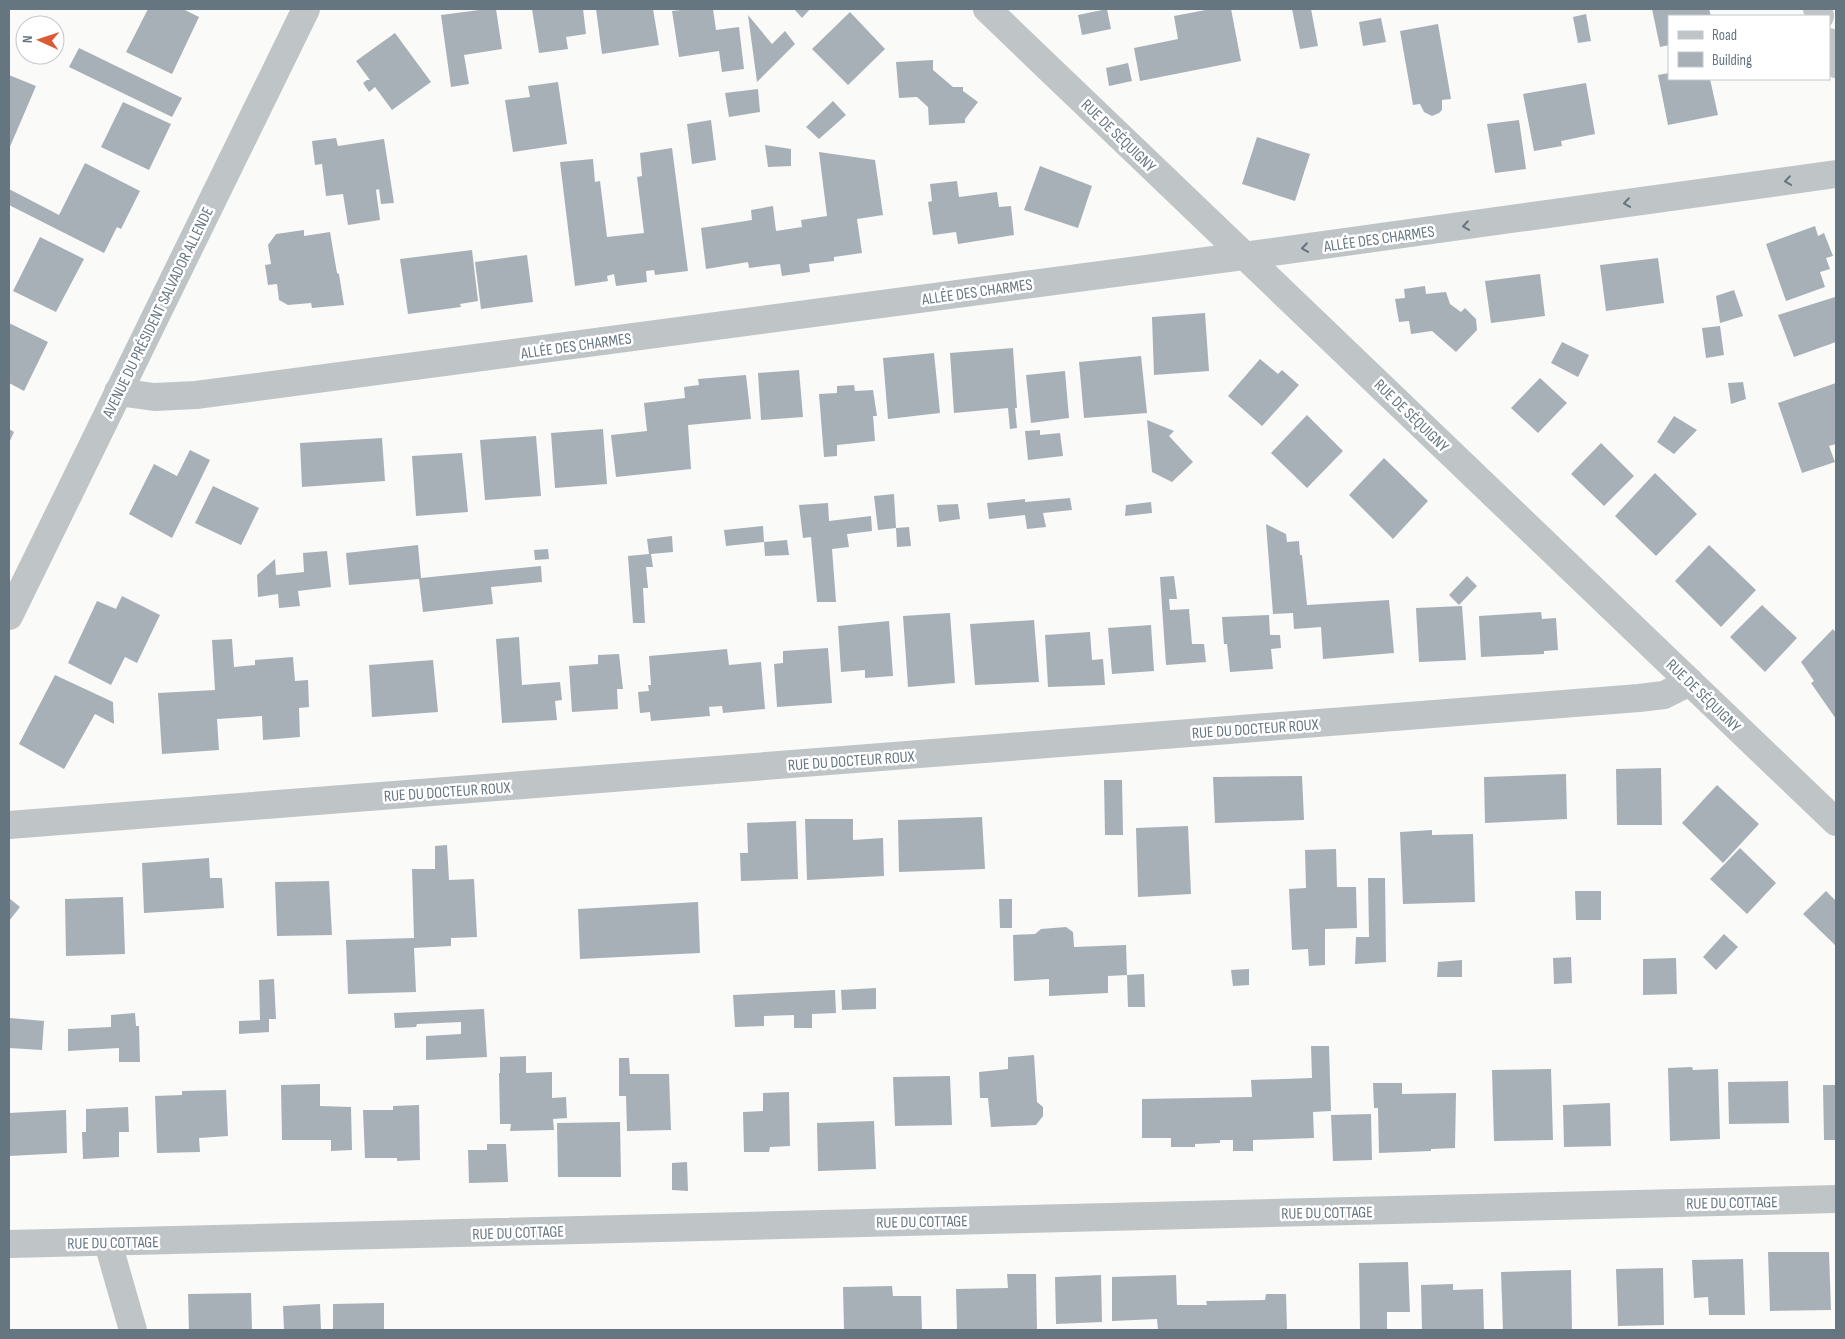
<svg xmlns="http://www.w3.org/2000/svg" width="1845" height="1339" font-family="'Sofia Sans Condensed',sans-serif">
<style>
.building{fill:#a8b0b7}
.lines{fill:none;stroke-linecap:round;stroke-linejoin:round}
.minor{stroke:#bfc4c7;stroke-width:28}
.oneway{stroke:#667681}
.labels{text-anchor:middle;stroke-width:5;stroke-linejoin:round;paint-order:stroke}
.street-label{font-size:16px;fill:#667681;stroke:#fff}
</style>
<rect width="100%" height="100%" fill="#fafaf8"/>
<g class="building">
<path d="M148,9H183L199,17L172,74L126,52Z"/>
<path d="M487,9H496L502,49L464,55L469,84L451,87L441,15Z"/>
<path d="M532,9H583L586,34L566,37L568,49L539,53Z"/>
<path d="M596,9H653L659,45L602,54Z"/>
<path d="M690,9H713L716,30L739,27L744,69L722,72L719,51L679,57L672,11Z"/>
<path d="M794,9H810L802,18Z"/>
<path d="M1107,9L1111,29L1082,35L1078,15Z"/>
<path d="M1211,9H1231L1241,61L1140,81L1134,48L1178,39L1174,16Z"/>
<path d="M1292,9H1311L1318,46L1300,49Z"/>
<path d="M1652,9H1709L1711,16H1669V45L1660,47Z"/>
<path d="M850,12L885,49L848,85L812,49Z"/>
<path d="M1586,14L1591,41L1578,43L1573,17Z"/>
<path d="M748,15L772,44L785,31L795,44L757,82Z"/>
<path d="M1381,18L1386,42L1363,46L1359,22Z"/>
<path d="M1438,24L1451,99L1442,100V110L1439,113L1432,116L1424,112L1420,104L1413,105L1400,31Z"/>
<path d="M395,33L431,82L392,110L375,87L369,92L363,83L367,80H370L356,61Z"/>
<path d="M79,48L182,98L172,117L69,67Z"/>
<path d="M933,60V70L953,87H963V91L978,102L965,119V123L929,125L928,107L917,97L899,98L896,62Z"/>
<path d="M1128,63L1132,81L1109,86L1106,68Z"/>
<path d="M1669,73V79H1710L1718,115L1668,125L1658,75Z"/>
<path d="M9,75L36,86L9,149Z"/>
<path d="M558,82L567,144L513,152L505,100L530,97L528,86Z"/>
<path d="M1586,83L1595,134L1561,141L1562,146L1534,151L1523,94Z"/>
<path d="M758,89L760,112L729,117L725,93Z"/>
<path d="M833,101L846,115L819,139L806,127Z"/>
<path d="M123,102L171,124L149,170L101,147Z"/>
<path d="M711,120L716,160L692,164L687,124Z"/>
<path d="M1519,120L1526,169L1495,173L1487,124Z"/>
<path d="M1257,137L1310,154L1295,201L1242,184Z"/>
<path d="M336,138L338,146L384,139L394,203L381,204L379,189L376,190L380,220L348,225L343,194L326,196L322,164L315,165L312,141Z"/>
<path d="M765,145L791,149V166L768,167Z"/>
<path d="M672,148L688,271L655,275L654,270L646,271L647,282L616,286L614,274L607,276L608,281L575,286L560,162L593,159L595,182L600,181L607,237L644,233L637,177L642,176L640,153Z"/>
<path d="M819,152L875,160L883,215L857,219L862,253L834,257V261L809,264L810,272L782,276L780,264L749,268L748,262L706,269L701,228L752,220L751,210L773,206L776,231L802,227L801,220L827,216Z"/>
<path d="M85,163L140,191L121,229L117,227L104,253L9,205V189L59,215Z"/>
<path d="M1040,166L1092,186L1078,228L1024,210Z"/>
<path d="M957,181L959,197L997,192L999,207L1011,206L1014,235L958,244L956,232L933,235L928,202L932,201L930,184Z"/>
<path d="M1815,226L1818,236L1824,233L1833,256L1826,258L1830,269L1820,272L1825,287L1786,301L1766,244Z"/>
<path d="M304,230V236L330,232L337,273L339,274L344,305L312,308L311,303L288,305L279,300L277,284L268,285L265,265L271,264L268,245L276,234Z"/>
<path d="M40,237L84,259L56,312L13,291Z"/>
<path d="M472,250L478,301L460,304L461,307L408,314L400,259Z"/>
<path d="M527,255L533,302L481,309L475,262Z"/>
<path d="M1658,258L1664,303L1606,311L1600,265Z"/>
<path d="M1540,274L1545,316L1491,323L1485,281Z"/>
<path d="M1425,286L1426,294L1446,292L1450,304L1461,312L1465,308L1476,319L1477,330L1456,352L1432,331L1411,334L1409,321L1399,322L1395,299L1405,298L1404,289Z"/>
<path d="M1734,290L1743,316L1720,323L1716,296Z"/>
<path d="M1835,297L1836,302V342L1794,357L1778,315Z"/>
<path d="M1205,313L1209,371L1154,375L1152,317Z"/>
<path d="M9,323L48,342L24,391L9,383Z"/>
<path d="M1720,326L1724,355L1706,358L1702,328Z"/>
<path d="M1562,342L1589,355L1578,377L1551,363Z"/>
<path d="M1013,348L1017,408H1015L1017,428L1010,429L1008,408L954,413L950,353Z"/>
<path d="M934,353L940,413L888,419L883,358Z"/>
<path d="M1141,356L1147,413L1084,418L1079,362Z"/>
<path d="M1260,359L1278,374L1282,370L1299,385L1262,426L1228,396Z"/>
<path d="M799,370L803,417L761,420L758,373Z"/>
<path d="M1065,371L1069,418L1031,423L1026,375Z"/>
<path d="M746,375L751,419L688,425L691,469L616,477L611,435L647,431L644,403L685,398L684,387L699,385L698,379Z"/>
<path d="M1540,378L1567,403L1538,433L1511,408Z"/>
<path d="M1743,382L1746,399L1731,404L1728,383Z"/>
<path d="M1836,383V444L1829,446L1835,462L1802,473L1778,403Z"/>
<path d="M854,385L855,391L873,390L877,416H873L875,441L837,445V456L824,457L819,394L837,393V386Z"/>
<path d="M1307,415L1343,451L1307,488L1271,453Z"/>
<path d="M1674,416L1697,430L1674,454L1657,442Z"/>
<path d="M1147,420L1174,431L1169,436L1193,462L1172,482L1152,472Z"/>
<path d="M9,429L14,432L9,443Z"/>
<path d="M603,429L607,484L555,488L551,433Z"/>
<path d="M1040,430V435L1060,433L1063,456L1028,460L1025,431Z"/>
<path d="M536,436L541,496L485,500L480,440Z"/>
<path d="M382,438L385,481L302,487L300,443Z"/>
<path d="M1601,443L1634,476L1604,506L1571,474Z"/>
<path d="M190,450L210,460L172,538L129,514L154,464L177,476Z"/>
<path d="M462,453L468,512L416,516L412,456Z"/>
<path d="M1384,458L1428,501L1393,539L1349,495Z"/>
<path d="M1655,473L1697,514L1656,556L1615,516Z"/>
<path d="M213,486L259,508L241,545L195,523Z"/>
<path d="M894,494L896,528L909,527L911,546L897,547L896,528L878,530L874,496Z"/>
<path d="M1070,498L1072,510L1043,513L1046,527L1027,529L1025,515L989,519L987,503L1025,499V502Z"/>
<path d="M1151,502L1152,513L1125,516L1126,505Z"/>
<path d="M828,503L829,521L871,516L872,531L847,534L849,547L832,549L836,602H817L811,537L803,538L799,505Z"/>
<path d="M958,504L960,519L939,522L937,505Z"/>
<path d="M1266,524L1286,534L1287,542L1299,541L1300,555H1302L1307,605L1389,600L1394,653L1323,659L1321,627L1294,629L1293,613L1273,614Z"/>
<path d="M763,526L764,542L787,540L789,555L765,556L764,542L726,546L724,530Z"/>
<path d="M672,536L673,552L651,554L653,567H646L648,588H643L645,623H633L628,556L649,554L647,539Z"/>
<path d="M418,545L421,578L541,566L542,582L491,587L493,604L423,612L419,579L349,585L346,553Z"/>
<path d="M1709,545L1756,590L1721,627L1675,581Z"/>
<path d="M548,549L549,559L535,560L534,550Z"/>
<path d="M327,551L331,587L298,591L300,606L279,608L278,594L258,597L257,575L275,559L276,575L304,572L303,553Z"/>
<path d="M1174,576L1177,599H1169L1170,610L1189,609L1192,644H1204L1206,662L1166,665L1160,577Z"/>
<path d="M1467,576L1477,586L1459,605L1449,595Z"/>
<path d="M122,596L160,615L137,663L125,657L111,685L68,663L97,601L116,609Z"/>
<path d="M1762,605L1797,638L1765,672L1730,637Z"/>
<path d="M1462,606L1466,660L1419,662L1416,608Z"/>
<path d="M1541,612L1542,619L1556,618L1558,650L1544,651V654L1481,657L1479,616Z"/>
<path d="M950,613L955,683L908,687L903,616Z"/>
<path d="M1269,615L1270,635H1280L1281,648L1271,649L1273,669L1230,672L1227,644H1224L1222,617Z"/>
<path d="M1034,620L1039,682L975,685L970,624Z"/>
<path d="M889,621L893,676L865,678V670L841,672L838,626Z"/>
<path d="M1151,625L1154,671L1112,674L1108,628Z"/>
<path d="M1833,629L1836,633V719L1811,683L1814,681L1801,662Z"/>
<path d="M1090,632L1092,660L1103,659L1105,685L1048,687L1045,635Z"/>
<path d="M519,637L522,685L560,682L562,700L555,701L557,720L502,723L496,639Z"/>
<path d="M232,639L234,667L255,665V660L293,657L295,681L308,680L309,707L299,708L300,737L263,740L262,716L217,719L219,750L162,754L158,693L215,690L212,640Z"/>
<path d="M828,648L832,703L777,707L774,664L783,663V651Z"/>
<path d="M727,649L729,665L761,662L765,709L723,713L722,706L709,707L710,716L651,721L650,712L640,713L638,692L649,691L648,685H651L649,656Z"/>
<path d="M619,654L623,689H617L618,709L572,712L569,666L598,664V655Z"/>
<path d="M433,660L438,712L372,717L369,665Z"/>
<path d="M55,675L113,702L114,724L95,714L64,769L19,744Z"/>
<path d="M1661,768L1662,825H1617L1616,769Z"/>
<path d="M1566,774L1567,819L1485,823L1484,777Z"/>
<path d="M1302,776L1304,820L1215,823L1213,777Z"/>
<path d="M1104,780H1122L1123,835H1105Z"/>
<path d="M1717,785L1759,824L1723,863L1682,823Z"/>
<path d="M982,817L985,869L899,872L898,820Z"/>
<path d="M805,819H853V840L883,838L884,876L807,880Z"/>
<path d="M796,821L798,879L741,881L740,853H748L747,823Z"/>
<path d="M1188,826L1191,894L1138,897L1136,828Z"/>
<path d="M1432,830V835L1473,834L1475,902L1403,904L1400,832Z"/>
<path d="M447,845L449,880L474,879L477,937L451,938V946L414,948L416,992L348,994L346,940L414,938L412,869H435V846Z"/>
<path d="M1740,848L1776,883L1747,914L1710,879Z"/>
<path d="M1336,849L1337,887H1356L1357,928L1325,929V965L1309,966L1308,949L1292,950L1289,889L1306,888L1305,850Z"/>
<path d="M209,858L210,878H222L224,908L144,913L142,863Z"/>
<path d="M1368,878H1385L1386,962L1355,964L1356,937H1369Z"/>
<path d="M329,881L332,935L277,936L275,882Z"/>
<path d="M1575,891H1601V920H1576Z"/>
<path d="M1826,891L1836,901V946L1803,914Z"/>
<path d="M123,897L125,954L66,956L65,899Z"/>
<path d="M9,898L20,907L9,921Z"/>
<path d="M999,899H1012V928H1000Z"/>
<path d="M698,902L700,953L580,959L578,909Z"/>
<path d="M1066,927L1073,932L1074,947L1126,945L1127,975L1108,976V993L1049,996V979L1014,981L1013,935L1035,934L1041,929Z"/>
<path d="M1724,934L1738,947L1716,970L1703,957Z"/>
<path d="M1571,957L1572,983L1554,984L1553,958Z"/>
<path d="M1676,958L1677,994L1643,995V959Z"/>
<path d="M1462,960V977H1437L1438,962Z"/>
<path d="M1249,969V985L1233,986L1231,970Z"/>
<path d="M1144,974L1145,1007H1128L1127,975Z"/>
<path d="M274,979L276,1019H269V1032L239,1034V1021L260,1020L259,980Z"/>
<path d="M876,988V1009L842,1010L841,990Z"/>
<path d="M835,990L836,1013L812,1014V1028H794V1015L764,1016V1026L735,1027L733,995Z"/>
<path d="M484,1009L487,1057L426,1060V1036L461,1034V1022L417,1024L416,1027L395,1028L394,1013Z"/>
<path d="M135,1013L136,1026H139L140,1062H119V1048L68,1051V1029L111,1027V1015Z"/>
<path d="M10,1018L44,1021L42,1050L9,1048Z"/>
<path d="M1311,1046H1329L1331,1111L1313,1112L1314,1138L1253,1140V1151H1233V1140H1220V1143L1195,1144V1147H1171V1138H1142V1099L1252,1097L1251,1080L1312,1078Z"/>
<path d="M1034,1055L1037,1102L1043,1107V1116L1036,1125L991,1127L988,1098H980L979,1072L1008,1069V1057Z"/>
<path d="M526,1056V1073L552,1072V1098L566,1097L567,1118L553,1119L554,1130L510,1131L511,1124H500L499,1073H500V1057Z"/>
<path d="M619,1058H629L630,1074H669L671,1130L627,1131L626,1096H619Z"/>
<path d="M1692,1067L1693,1070L1718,1069L1720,1139L1670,1141L1668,1068Z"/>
<path d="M1551,1069L1553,1140L1494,1141L1492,1070Z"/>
<path d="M950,1076L952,1125L895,1126L893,1077Z"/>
<path d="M1788,1081L1789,1123L1729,1124L1728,1082Z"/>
<path d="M1373,1083H1402V1094L1456,1093L1455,1148L1431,1149V1151L1379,1153L1378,1108H1374Z"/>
<path d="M320,1084V1106L351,1107L352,1150L331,1151V1140H282L281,1085Z"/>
<path d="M1823,1085H1836V1140H1824Z"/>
<path d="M226,1090L228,1136L199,1138L200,1152L157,1153L155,1096L182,1095V1091Z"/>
<path d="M789,1092L790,1146L770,1147L769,1152H744L743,1112L763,1111V1093Z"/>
<path d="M1610,1103L1611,1146L1564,1147L1563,1105Z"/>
<path d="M419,1105L420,1160L397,1161V1158H365L363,1110H393V1106Z"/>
<path d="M128,1107L129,1132H119V1157L83,1159L82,1132H86V1109Z"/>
<path d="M66,1110L67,1153L9,1156V1113Z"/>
<path d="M1371,1114L1372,1160L1333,1161L1331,1115Z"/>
<path d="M874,1121L876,1169L818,1171L817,1123Z"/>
<path d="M620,1122L621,1177H558L557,1123Z"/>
<path d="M487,1144H506L508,1182L469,1183L468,1150H487Z"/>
<path d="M687,1162L688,1191L672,1190V1163Z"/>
<path d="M1768,1252H1829L1831,1310L1770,1311Z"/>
<path d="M1743,1259L1745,1315H1709L1708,1297L1694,1298L1692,1260Z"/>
<path d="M1408,1262L1410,1312H1387V1330H1360L1359,1263Z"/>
<path d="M1663,1268L1664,1325L1618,1326L1616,1269Z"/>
<path d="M1571,1270L1572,1330H1503L1501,1272Z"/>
<path d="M1007,1274H1036L1037,1330H957L956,1289L1008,1288Z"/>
<path d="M1101,1275L1102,1322L1056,1324L1055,1277Z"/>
<path d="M1176,1275L1177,1305H1207L1206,1301L1265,1300L1266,1294H1286L1287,1330H1158L1157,1319L1112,1321V1277Z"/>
<path d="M1453,1284V1290L1483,1289L1484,1330H1422L1421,1285Z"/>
<path d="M892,1286L893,1296H921L922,1330H844L843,1287Z"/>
<path d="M251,1293L252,1330H189L188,1294Z"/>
<path d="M384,1303V1330H333V1304Z"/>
<path d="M320,1304L321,1330H284L283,1306Z"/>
</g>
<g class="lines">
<g class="minor">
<path d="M987,9L1836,822"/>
<path d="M1817,9L1820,16"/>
<path d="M1829,42L1836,64"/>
<path d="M118,392L154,397L196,395L1266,253L1836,174"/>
<path d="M9,616L306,9"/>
<path d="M9,825L1639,698L1664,695L1690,682"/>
<path d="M108,1243L133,1330"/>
<path d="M9,1244L1836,1199"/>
</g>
</g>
<defs><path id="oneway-chevron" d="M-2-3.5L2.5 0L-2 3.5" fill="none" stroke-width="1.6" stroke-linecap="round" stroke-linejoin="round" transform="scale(1.25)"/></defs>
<g class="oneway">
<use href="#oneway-chevron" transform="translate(1788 181) rotate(172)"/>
<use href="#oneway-chevron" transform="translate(1627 203) rotate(172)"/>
<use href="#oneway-chevron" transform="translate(1466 226) rotate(172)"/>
<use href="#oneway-chevron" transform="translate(1305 248) rotate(172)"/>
</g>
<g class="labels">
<g class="street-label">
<text transform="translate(1119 135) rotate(44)" y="6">RUE DE SÉQUIGNY</text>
<text transform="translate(1379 238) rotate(-8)" y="6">ALLÉE DES CHARMES</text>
<text transform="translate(977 291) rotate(-8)" y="6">ALLÉE DES CHARMES</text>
<text transform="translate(157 312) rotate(-64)" y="6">AVENUE DU PRÉSIDENT SALVADOR ALLENDE</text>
<text transform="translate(576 345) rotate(-8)" y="6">ALLÉE DES CHARMES</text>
<text transform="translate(1412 415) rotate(44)" y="6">RUE DE SÉQUIGNY</text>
<text transform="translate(1704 695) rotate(44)" y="6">RUE DE SÉQUIGNY</text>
<text transform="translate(1255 728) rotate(-4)" y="6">RUE DU DOCTEUR ROUX</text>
<text transform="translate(851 760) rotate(-4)" y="6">RUE DU DOCTEUR ROUX</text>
<text transform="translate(447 791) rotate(-4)" y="6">RUE DU DOCTEUR ROUX</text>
<text transform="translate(1732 1202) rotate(-1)" y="6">RUE DU COTTAGE</text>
<text transform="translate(1327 1212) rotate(-1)" y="6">RUE DU COTTAGE</text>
<text transform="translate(922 1221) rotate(-1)" y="6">RUE DU COTTAGE</text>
<text transform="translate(518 1232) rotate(-2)" y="6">RUE DU COTTAGE</text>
<text transform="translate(113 1242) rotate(-1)" y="6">RUE DU COTTAGE</text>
</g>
</g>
<rect width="1845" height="1339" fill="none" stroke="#667681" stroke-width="20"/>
<rect x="1668" y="15" width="162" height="65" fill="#ffffff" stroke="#c2c8cd"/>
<rect x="1678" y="31" width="25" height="8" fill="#bfc4c7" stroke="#c2c8cd"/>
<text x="1712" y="40" font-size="15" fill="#667681">Road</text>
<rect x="1678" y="52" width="25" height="15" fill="#a8b0b7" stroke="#c2c8cd"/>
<text x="1712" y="65" font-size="15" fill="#667681">Building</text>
<g transform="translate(40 40) rotate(273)"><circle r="24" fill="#ffffff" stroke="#c2c8cd"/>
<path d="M0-4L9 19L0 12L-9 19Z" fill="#db5b36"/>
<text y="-8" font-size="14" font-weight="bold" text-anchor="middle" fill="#667681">N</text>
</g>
</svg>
